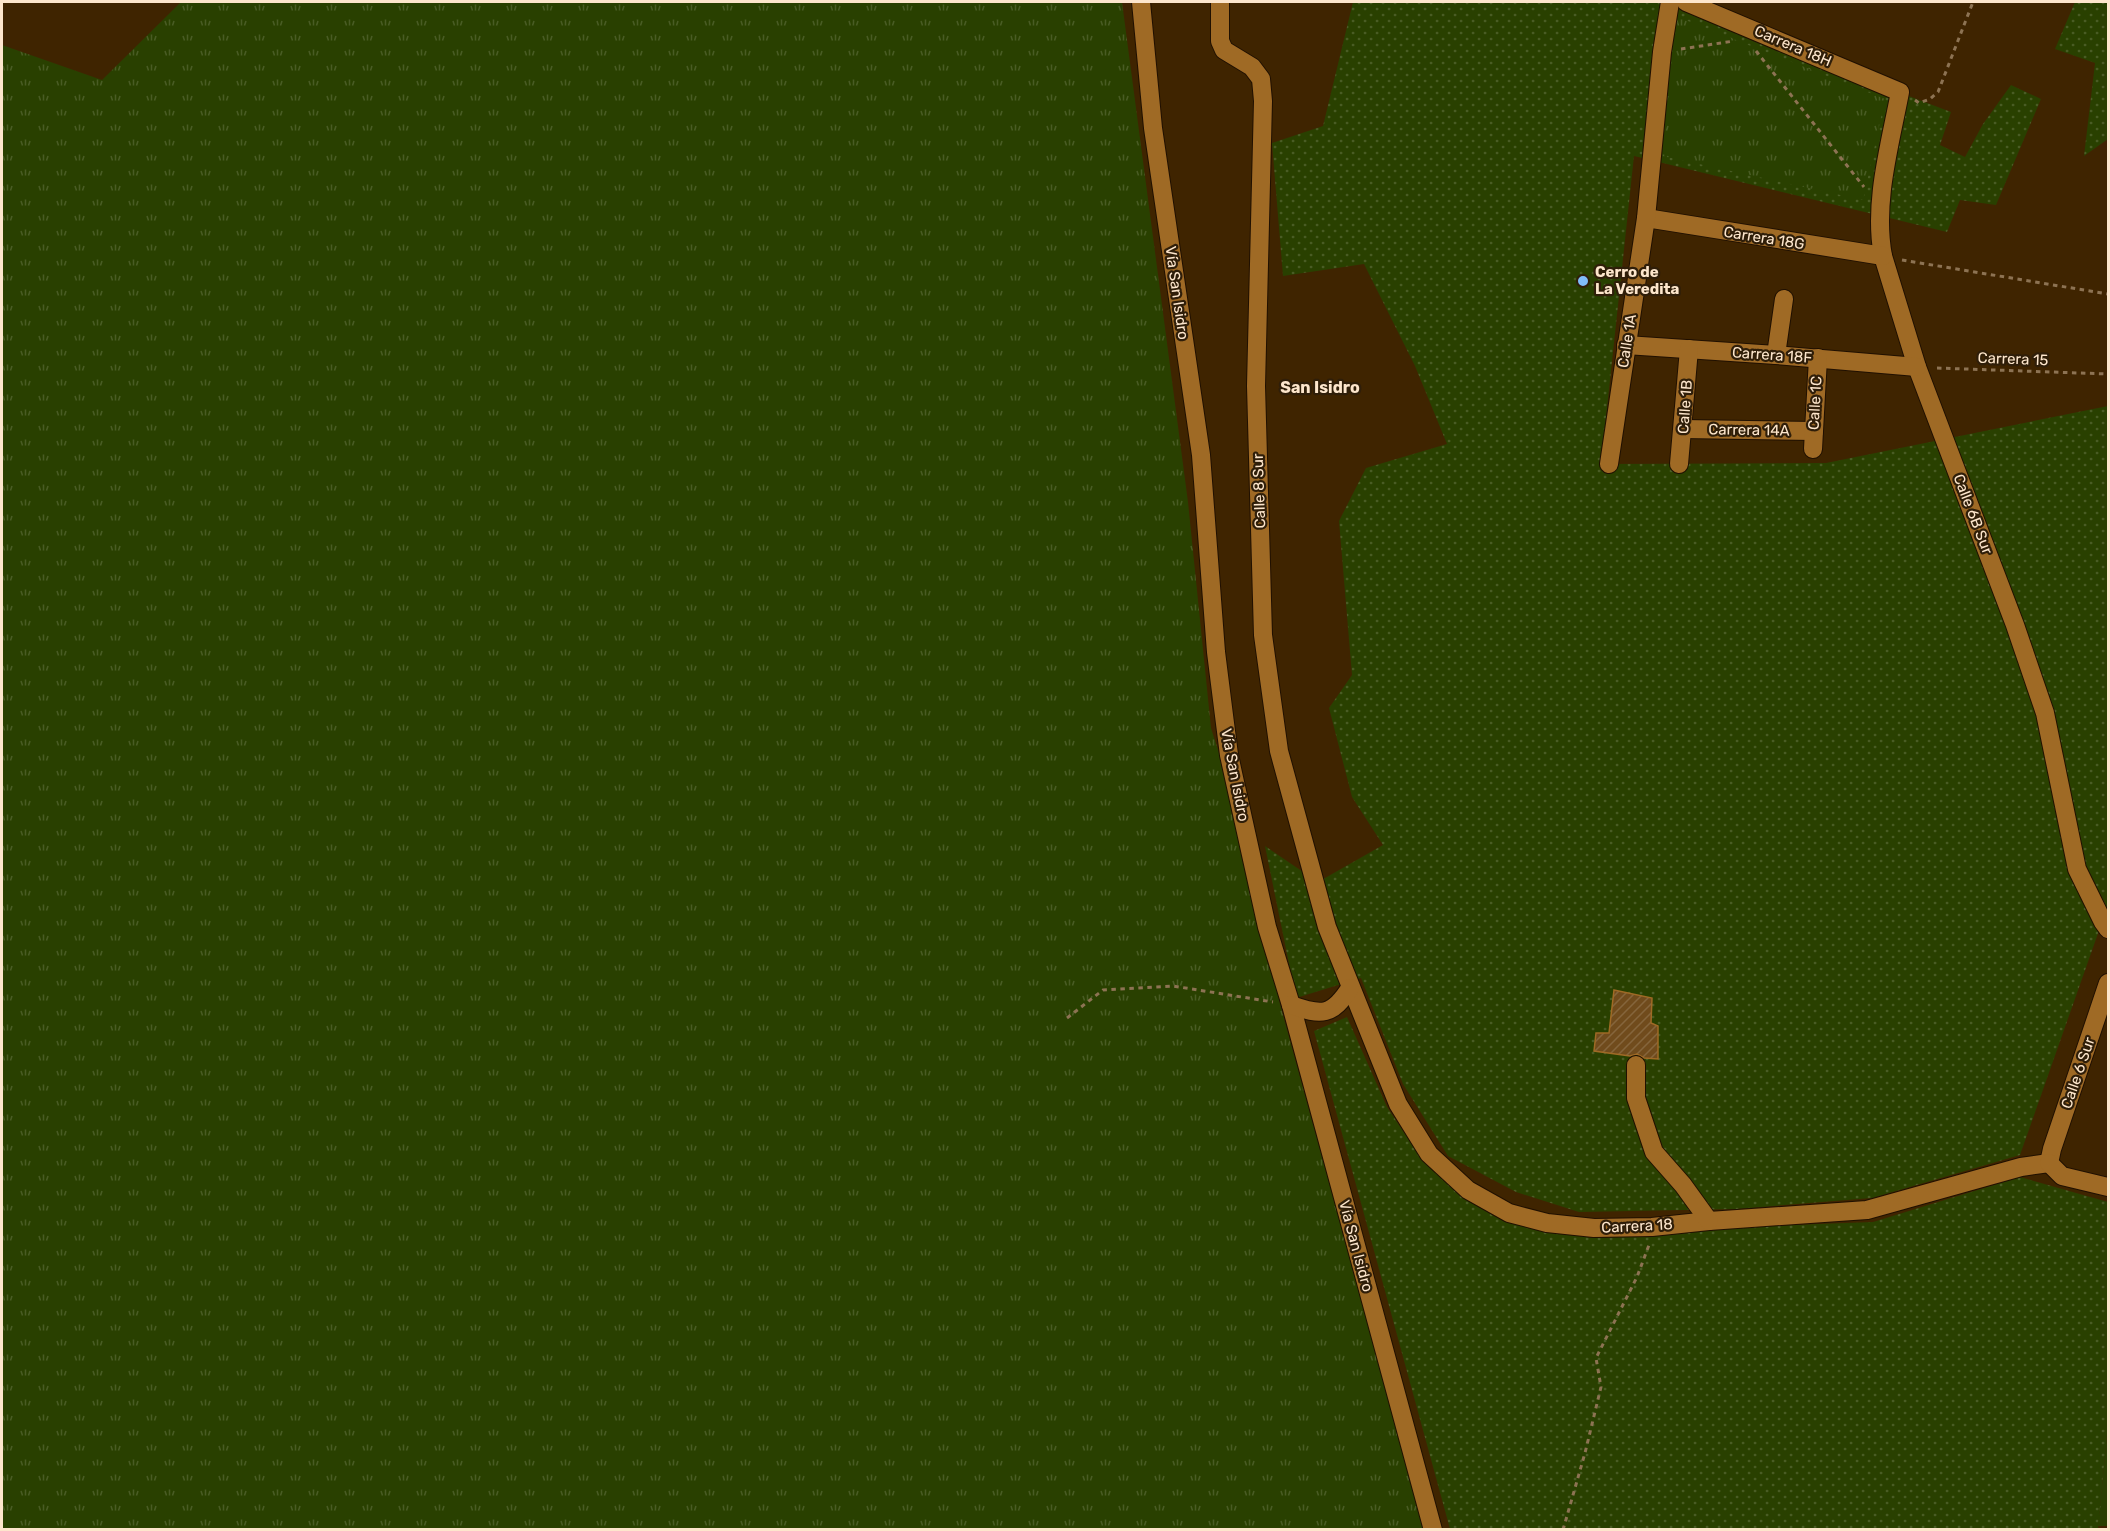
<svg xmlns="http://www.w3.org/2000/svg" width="2110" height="1531" font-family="Rubik,sans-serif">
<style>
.grass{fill:url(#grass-dots)}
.park{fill:url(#park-tufts)}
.building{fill:url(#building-hatch);stroke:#9f6a25;stroke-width:1.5}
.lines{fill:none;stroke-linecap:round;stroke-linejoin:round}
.minor-casing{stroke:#201000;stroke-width:20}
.path{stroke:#8d7353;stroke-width:3;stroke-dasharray:4.5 4.5;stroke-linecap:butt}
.minor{stroke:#9f6a25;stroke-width:18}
.poi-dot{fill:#80bdfa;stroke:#2f1e09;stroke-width:2}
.labels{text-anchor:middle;stroke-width:4.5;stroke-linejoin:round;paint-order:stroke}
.street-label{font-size:15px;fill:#fde6cc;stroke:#2f1e09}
.poi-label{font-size:15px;font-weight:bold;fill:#fde6cc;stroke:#2f1e09;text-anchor:start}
.neighbourhood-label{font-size:16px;font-weight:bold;fill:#fde6cc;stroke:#2f1e09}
</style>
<defs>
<pattern id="grass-dots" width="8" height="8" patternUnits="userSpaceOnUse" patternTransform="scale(1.5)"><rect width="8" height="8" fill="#294000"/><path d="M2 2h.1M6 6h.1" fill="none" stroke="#495c24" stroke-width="1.8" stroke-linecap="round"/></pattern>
<pattern id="park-tufts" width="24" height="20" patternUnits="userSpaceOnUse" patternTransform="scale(1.5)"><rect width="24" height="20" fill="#294000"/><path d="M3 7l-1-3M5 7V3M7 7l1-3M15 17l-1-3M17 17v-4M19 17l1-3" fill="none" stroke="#495c24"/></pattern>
<pattern id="building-hatch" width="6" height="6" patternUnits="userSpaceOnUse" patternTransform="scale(1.5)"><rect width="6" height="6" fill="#704b1c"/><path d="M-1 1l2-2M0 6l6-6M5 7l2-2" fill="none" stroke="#85653c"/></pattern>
</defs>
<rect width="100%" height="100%" fill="#3f2400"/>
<g class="grass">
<path d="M1353,2H1661L1951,112L1940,145L1965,157L1983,124L2011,85L2041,99L1996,205L1960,200L1947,232L1634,156L1601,464L1826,463L2108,406V905L2020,1155L1872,1198L1736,1209L1579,1212L1516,1192L1448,1156L1403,1084L1361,978L1296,998L1265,846L1318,882L1383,845L1352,797L1329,708L1352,675L1339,521L1366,468L1447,444L1415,366L1364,264L1283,276L1272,143L1323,126Z"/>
<path d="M2075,2H2108V139L2084,156L2095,63L2055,49Z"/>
<path d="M1347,1017L1387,1107L1423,1161L1461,1195L1494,1216L1542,1231L1594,1238L1641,1236L1711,1228L1873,1222L2020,1177L2108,1202V1425L2098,1529H1450L1314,1031Z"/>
</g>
<g class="park">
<path d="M181,2H1122L1188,502L1211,728L1244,831L1280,1004L1424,1529H2V45L102,80Z"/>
<path d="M1678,17L1885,99L1863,200L1658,155Z"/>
<path d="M2108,1425V1526H2098Z"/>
</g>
<path class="building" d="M1614,990L1652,998L1651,1023L1658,1026V1059L1644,1058L1637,1054L1630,1056L1594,1051L1596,1033H1609Z"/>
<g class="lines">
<defs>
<g id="minor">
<path d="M1141,2L1153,128L1201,455L1216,652L1229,755L1267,927L1291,1005L1433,1530"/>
<path d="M1220,2V41L1224,50L1252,67L1261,79L1263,101L1256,386L1263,635L1279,751L1327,927L1398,1104L1429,1154L1468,1190L1509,1213L1547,1223L1594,1228L1652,1227L1709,1221L1867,1210L2021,1167L2049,1163"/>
<path d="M1686,2L1900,92C1890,145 1873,203 1883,256L1917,367L2015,625L2045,713L2077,869L2103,922L2108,929"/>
<path d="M1646,218L1883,256"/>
<path d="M1626,345L1776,355L1917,367"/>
<path d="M1776,355L1784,299"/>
<path d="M1683,429L1814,431"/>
<path d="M1813,449L1818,358"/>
<path d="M1609,464L1646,218L1662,52L1670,2"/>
<path d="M1679,464L1689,349"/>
<path d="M1291,1005C1322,1016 1332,1016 1350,988"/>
<path d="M1636,1065V1098L1654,1152L1683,1185L1709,1221"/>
<path d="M2049,1163L2052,1149L2108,983"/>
<path d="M2049,1163L2062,1176L2108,1187"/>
</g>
</defs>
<use href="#minor" class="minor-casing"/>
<g class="path">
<path d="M1681,49L1734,41"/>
<path d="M1756,51L1864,187"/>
<path d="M1915,100L1919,103L1930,99L1938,92L1973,2"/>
<path d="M1902,260L2108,294"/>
<path d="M1937,368L2108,374"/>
<path d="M1067,1018L1103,990L1173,986L1273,1002"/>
<path d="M1563,1530L1585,1453L1601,1387L1596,1358L1637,1277L1649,1245"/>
</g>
<use href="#minor" class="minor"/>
</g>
<circle class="poi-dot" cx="1583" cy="281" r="6"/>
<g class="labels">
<g class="street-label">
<text transform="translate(1793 46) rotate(23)" y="5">Carrera 18H</text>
<text transform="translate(1764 238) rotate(9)" y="5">Carrera 18G</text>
<text transform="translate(1177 293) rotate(82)" y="5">Vía San Isidro</text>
<text transform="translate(1627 341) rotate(-81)" y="5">Calle 1A</text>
<text transform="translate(1772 355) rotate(4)" y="5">Carrera 18F</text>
<text transform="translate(2013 359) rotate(2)" y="5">Carrera 15</text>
<text transform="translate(1815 403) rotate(-87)" y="5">Calle 1C</text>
<text transform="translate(1685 407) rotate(-86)" y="5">Calle 1B</text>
<text transform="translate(1749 430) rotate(1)" y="5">Carrera 14A</text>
<text transform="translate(1259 491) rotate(-92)" y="5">Calle 8 Sur</text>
<text transform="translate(1973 514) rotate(69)" y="5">Calle 6B Sur</text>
<text transform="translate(1235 775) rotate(79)" y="5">Vía San Isidro</text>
<text transform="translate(2078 1073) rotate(-71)" y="5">Calle 6 Sur</text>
<text transform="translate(1637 1226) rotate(-3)" y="5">Carrera 18</text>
<text transform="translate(1356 1246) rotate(75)" y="5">Vía San Isidro</text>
</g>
<g class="poi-label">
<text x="1595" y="277">Cerro de<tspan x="1595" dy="17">La Veredita</tspan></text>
</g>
<g class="neighbourhood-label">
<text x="1320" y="393">San Isidro</text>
</g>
</g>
<rect width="2110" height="1531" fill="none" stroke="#fde6cc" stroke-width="6"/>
</svg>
